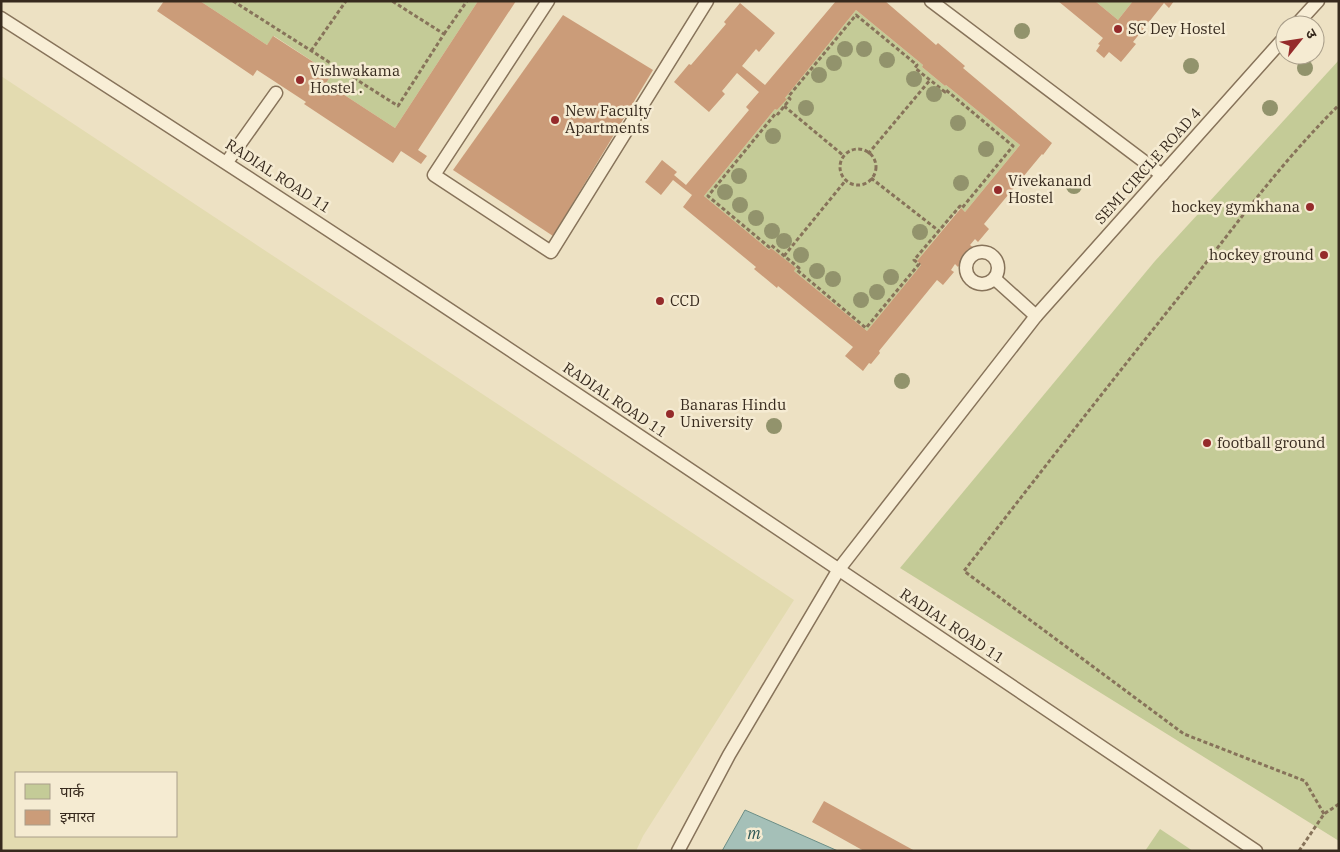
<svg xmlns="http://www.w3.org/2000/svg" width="1340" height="852" font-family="'IBM Plex Serif','Noto Sans Devanagari',serif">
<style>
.farmland{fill:#e3dbb0;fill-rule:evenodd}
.green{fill:#c4cb97}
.water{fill:#a5c0b8;stroke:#6c8e86}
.building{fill:#cb9c79;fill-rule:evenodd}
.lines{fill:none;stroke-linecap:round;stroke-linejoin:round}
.lane-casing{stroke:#87735a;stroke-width:15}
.path{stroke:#87735a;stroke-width:3;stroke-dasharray:4 2.5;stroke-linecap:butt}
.lane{stroke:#f8eed6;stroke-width:12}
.tree{fill:#92936c}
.poi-dot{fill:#952b2b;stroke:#f5ebd2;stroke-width:2}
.labels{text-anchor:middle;stroke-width:5;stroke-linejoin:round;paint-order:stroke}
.poi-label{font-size:15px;fill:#372a1e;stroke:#f5ebd2;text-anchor:start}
.street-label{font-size:15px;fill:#372a1e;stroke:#f5ebd2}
.water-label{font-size:16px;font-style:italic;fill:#2d5755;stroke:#f5ebd2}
</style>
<rect width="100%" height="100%" fill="#ede1c3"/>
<path class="farmland" d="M1,76L794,600L643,836L636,851H1ZM16,773H176V836H16Z"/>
<g class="green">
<path d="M200,1H478L395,128L326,83L332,74L274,36L267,45Z"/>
<path d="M1095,1H1133L1118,20Z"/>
<path d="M856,10L923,65L922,67L945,86L946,85L1020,145L965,212L960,208L917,261L921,265L867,331L794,271L795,268L771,248L769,250L704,196L775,109L777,110L786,99L785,98Z"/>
<path d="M1339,60V841L900,568L1155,261Z"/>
<path d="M1160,829L1193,851H1145Z"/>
</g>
<path class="water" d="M745,810L838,851H722Z"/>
<g class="building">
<path d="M164,1H200L267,45L273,36L332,74L326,83L395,128L478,1H516L418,150L427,156L421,164L401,151L393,163L304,104L306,102L257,70L253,76L157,11Z"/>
<path d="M836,1H885L936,45L938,43L965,66L963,68L1052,143L1043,155L1042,154L984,224L989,229L978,242L975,239L970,245L974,248L958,267L955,264L951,270L954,272L943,285L937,280L879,351L880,353L871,364L869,363L863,371L845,356L853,347L778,286L777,288L754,269L756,267L683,207L692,195L673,180L661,195L645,182L662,160L677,172L674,175L686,185L749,110L746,107L759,92L737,73L722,91L725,94L709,112L674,82L689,64L691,65L726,24L724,22L740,3L775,33L759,52L756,49L742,66L765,85ZM856,10L923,65L922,67L945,86L946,85L1020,145L965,212L961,208L917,261L921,265L867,331L794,271L796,268L771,248L769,250L704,196L775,109L777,110L787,99L785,98Z"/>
<path d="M1058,1H1095L1118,20L1133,1H1174L1169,8L1164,3L1133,42L1136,44L1121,62L1109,52L1104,58L1096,51L1100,45L1098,44L1103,38Z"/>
<path d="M563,15L653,70L553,236L453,170Z"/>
<path d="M824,801L915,851H864L812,822Z"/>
</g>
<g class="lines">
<defs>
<g id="lane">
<path d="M548,1L434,175L551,252L707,1"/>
<path d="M931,1L1162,175"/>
<path d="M1,18C424,288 840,570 1256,851"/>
<path d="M1296,25L1318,1"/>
<path d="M227,162L276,93"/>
<circle cx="982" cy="268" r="16"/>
<path d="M995,279L1036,316"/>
<path d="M678,851L729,755L839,569L1036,316L1285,37"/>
</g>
</defs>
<use href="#lane" class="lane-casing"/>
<g class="path">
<path d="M233,1L398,106L444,34L392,1"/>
<path d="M856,15L917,65L915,68L945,92L946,90L1013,146L962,208L960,206L914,260L919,264L866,328L797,270L799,268L771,245L769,247L708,196L776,113L778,114L790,99L788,97Z"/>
<path d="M444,34L467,1"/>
<path d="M311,51L346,1"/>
<path d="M784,106L844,156"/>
<circle cx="858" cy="167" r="18"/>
<path d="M868,154L930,80"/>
<path d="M871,178L939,231"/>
<path d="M784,256L846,180"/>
<path d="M1324,814L1305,781L1184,734L964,571C1039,474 1114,378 1191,282C1238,222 1284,159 1339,105"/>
<path d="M1299,851L1324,814L1339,804"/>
</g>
<use href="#lane" class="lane"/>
</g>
<g class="tree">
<circle cx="1022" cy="31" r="8"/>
<circle cx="845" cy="49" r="8"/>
<circle cx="864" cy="49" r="8"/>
<circle cx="887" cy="60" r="8"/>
<circle cx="834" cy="63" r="8"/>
<circle cx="1191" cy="66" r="8"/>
<circle cx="1305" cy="68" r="8"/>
<circle cx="819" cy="75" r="8"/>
<circle cx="914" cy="79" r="8"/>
<circle cx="934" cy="94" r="8"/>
<circle cx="806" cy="108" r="8"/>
<circle cx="1270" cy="108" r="8"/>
<circle cx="958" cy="123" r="8"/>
<circle cx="773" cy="136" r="8"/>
<circle cx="986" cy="149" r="8"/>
<circle cx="739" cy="176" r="8"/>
<circle cx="961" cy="183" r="8"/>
<circle cx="1074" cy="186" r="8"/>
<circle cx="725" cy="192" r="8"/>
<circle cx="740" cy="205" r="8"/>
<circle cx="756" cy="218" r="8"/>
<circle cx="772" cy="231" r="8"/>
<circle cx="920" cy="232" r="8"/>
<circle cx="784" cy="241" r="8"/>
<circle cx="801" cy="255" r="8"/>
<circle cx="817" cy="271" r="8"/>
<circle cx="891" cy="277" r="8"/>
<circle cx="833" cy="279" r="8"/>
<circle cx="877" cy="292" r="8"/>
<circle cx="861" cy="300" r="8"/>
<circle cx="902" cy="381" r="8"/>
<circle cx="774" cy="426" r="8"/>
</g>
<g class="poi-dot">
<circle cx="1118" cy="29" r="5"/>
<circle cx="300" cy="80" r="5"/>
<circle cx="555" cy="120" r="5"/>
<circle cx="998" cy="190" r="5"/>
<circle cx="1310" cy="207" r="5"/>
<circle cx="1324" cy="255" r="5"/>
<circle cx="660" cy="301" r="5"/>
<circle cx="670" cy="414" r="5"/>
<circle cx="1207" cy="443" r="5"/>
</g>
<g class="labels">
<g class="poi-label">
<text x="1128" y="34">SC Dey Hostel</text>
<text x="310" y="76">Vishwakama<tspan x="310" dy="17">Hostel .</tspan></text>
<text x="565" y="116">New Faculty<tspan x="565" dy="17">Apartments</tspan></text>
<text x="1008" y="186">Vivekanand<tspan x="1008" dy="17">Hostel</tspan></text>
<text x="1300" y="212" text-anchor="end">hockey gymkhana</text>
<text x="1314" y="260" text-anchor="end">hockey ground</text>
<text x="670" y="306">CCD</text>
<text x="680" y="410">Banaras Hindu<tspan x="680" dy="17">University</tspan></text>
<text x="1217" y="448">football ground</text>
</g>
<g class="street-label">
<text transform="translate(1148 166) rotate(-48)" y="5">SEMI CIRCLE ROAD 4</text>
<text transform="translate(278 176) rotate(33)" y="5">RADIAL ROAD 11</text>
<text transform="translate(615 400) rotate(34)" y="5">RADIAL ROAD 11</text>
<text transform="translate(952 626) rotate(34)" y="5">RADIAL ROAD 11</text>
</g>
<g class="water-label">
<text x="754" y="839">m</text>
</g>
</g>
<rect width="1340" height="852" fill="none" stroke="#372a1e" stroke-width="5"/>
<rect x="15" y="772" width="162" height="65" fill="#f5ebd2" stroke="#a99e8a"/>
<rect x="25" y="784" width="25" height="15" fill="#c4cb97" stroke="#a99e8a"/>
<text x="60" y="797" font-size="15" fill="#372a1e">पार्क</text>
<rect x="25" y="810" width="25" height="15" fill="#cb9c79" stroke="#a99e8a"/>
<text x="60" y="822" font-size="15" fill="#372a1e">इमारत</text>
<g transform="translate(1300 40) rotate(60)"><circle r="24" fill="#f5ebd2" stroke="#a99e8a"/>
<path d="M0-4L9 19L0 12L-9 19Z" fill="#952b2b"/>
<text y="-8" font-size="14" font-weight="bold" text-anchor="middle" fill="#372a1e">उ</text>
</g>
</svg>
